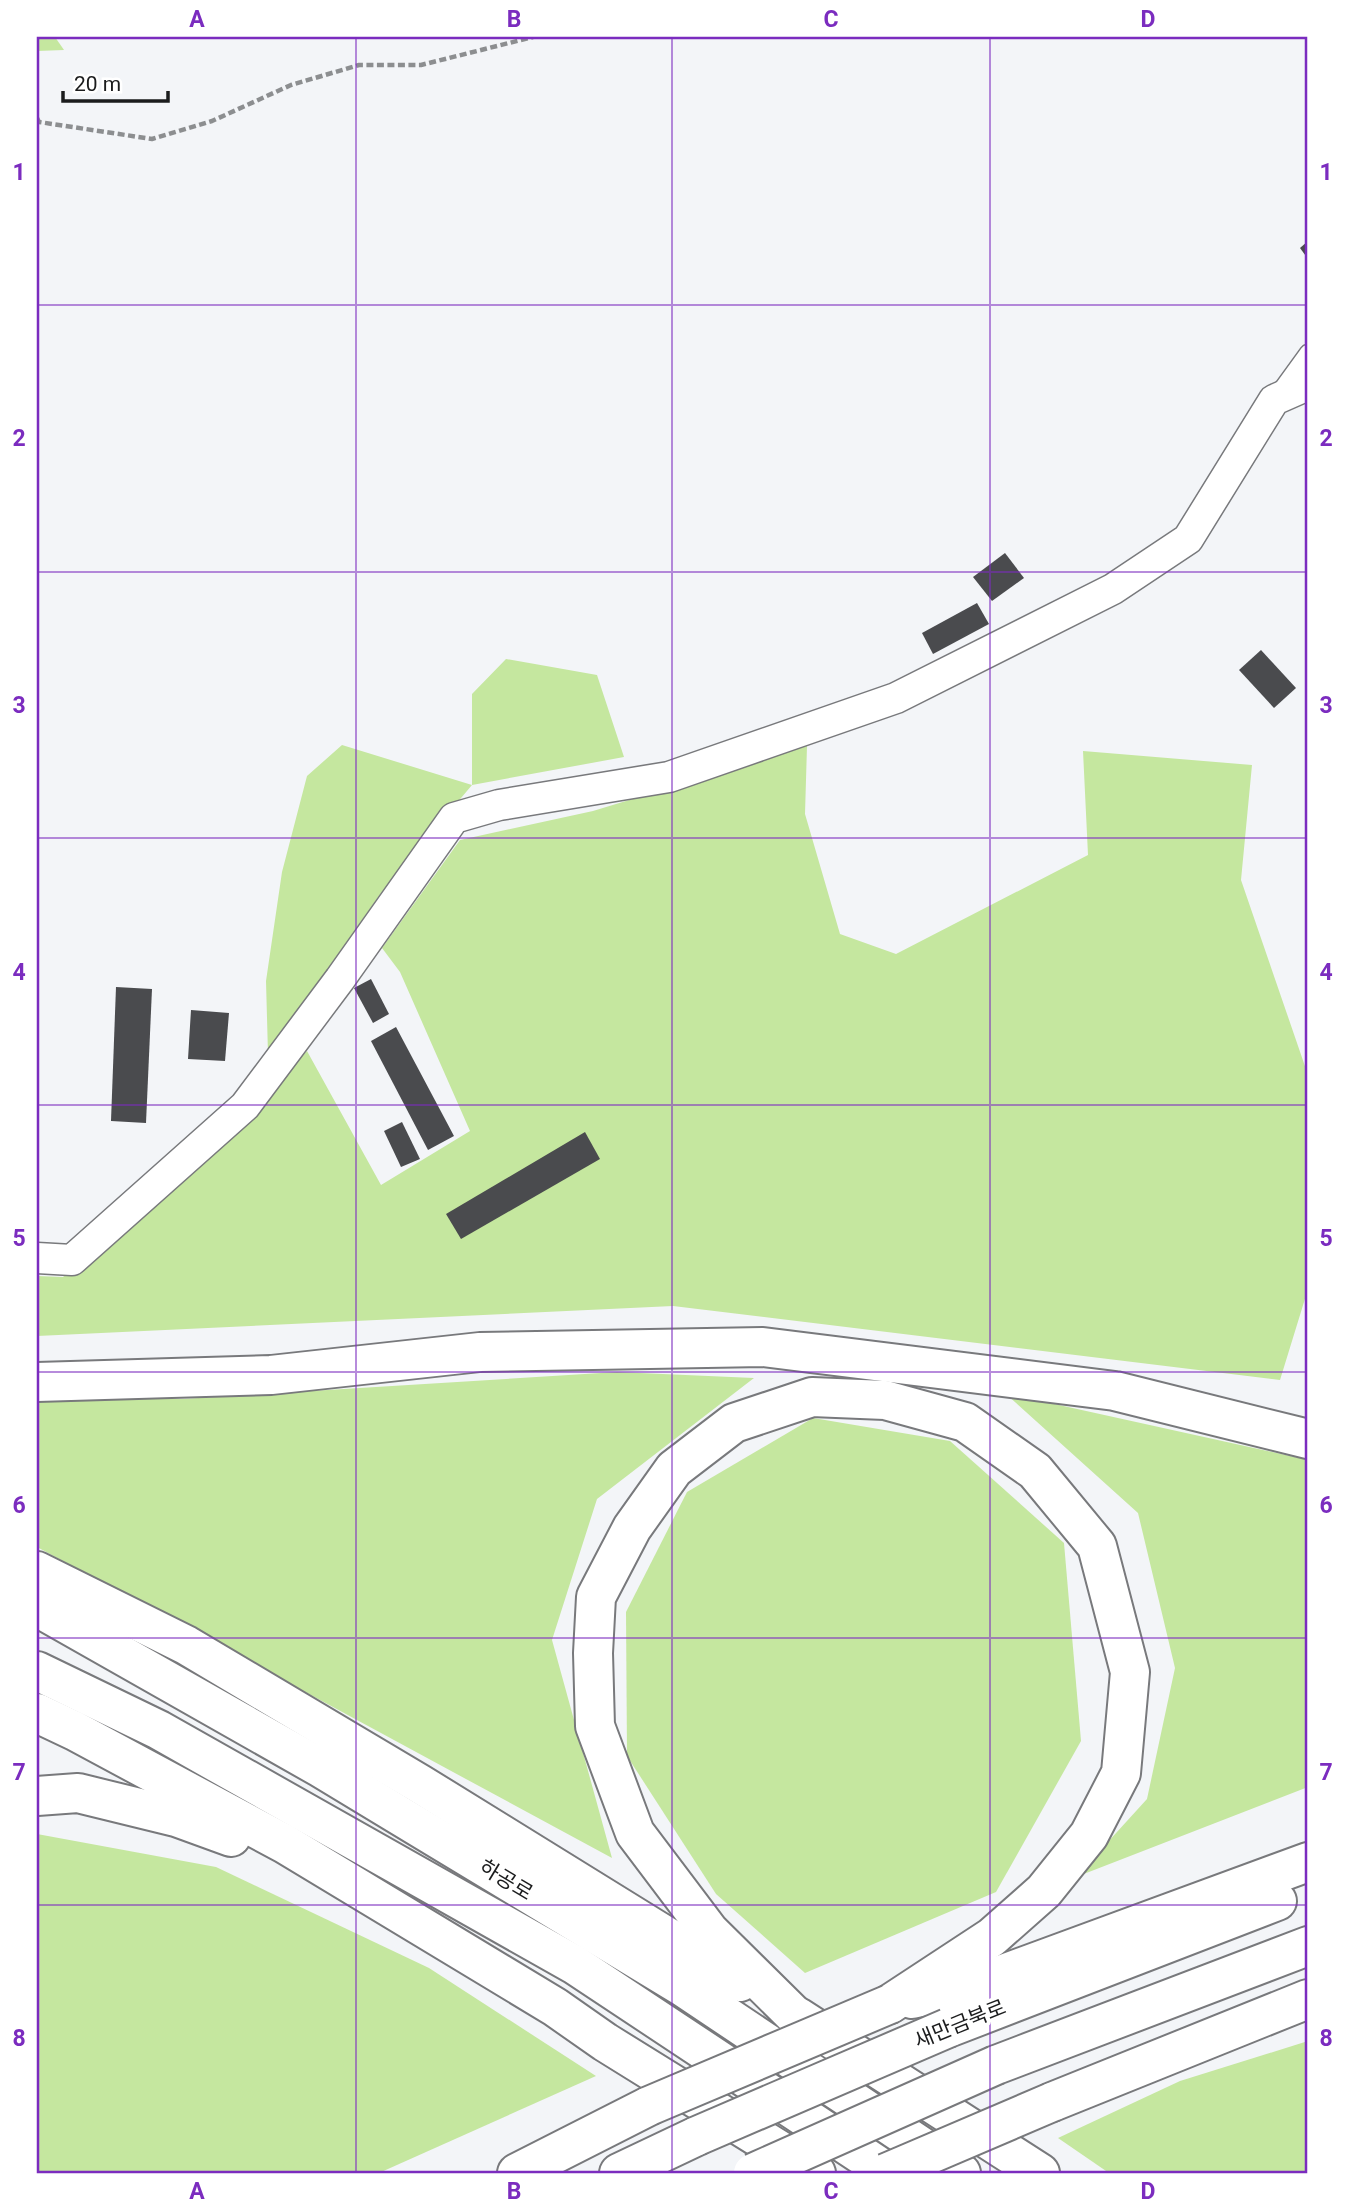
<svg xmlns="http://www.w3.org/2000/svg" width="1345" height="2210" font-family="Roboto,'Noto Sans KR',sans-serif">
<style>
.green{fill:#c5e79f}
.building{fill:#4a4b4e}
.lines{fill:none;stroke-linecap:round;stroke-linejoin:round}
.service-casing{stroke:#78797c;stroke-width:19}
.minor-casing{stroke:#78797c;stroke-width:33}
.primary-casing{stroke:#78797c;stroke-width:42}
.trunk-casing{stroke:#78797c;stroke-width:42}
.path{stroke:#8c8e90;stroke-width:4.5;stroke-dasharray:7 3.5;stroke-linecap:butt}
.service{stroke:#fff;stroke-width:16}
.minor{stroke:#fff;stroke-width:30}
.primary{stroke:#fff;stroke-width:38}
.trunk{stroke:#fff;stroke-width:38}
.trunk-bridge-casing{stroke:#78797c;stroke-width:42;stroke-linecap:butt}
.trunk-bridge{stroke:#fff;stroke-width:38}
.grid{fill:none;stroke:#7b2cbf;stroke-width:2;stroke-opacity:0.55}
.labels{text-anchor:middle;stroke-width:7;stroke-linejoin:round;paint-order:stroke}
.street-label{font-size:21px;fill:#1b1c1d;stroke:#fff}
.neatline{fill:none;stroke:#7b2cbf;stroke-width:2.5}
.grid-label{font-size:23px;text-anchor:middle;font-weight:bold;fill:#7b2cbf}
</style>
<rect width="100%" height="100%" fill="#f3f5f8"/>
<g class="green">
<path d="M37,37H55L64,50L37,51Z"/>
<path d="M506,659L597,675L624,757L472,785L381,893L268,1054L266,981L282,872L307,776L342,745L472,785V694Z"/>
<path d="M807,746L805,814L840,934L896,954L1088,855L1083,751L1252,765L1241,880L1308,1075V1289L1280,1380L673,1306L37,1336V1276L63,1277L213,1150L307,1051L381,1185L470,1131L400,972L382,948L460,840L593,811Z"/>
<path d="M617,1372L754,1378L597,1499L552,1640L612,1858L37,1547V1396L182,1399Z"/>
<path d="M1005,1393L1308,1460V1787L1076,1877L1147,1799L1175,1668L1138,1513Z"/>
<path d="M813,1418L950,1441L1064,1543L1081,1741L996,1892L805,1973L716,1894L627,1756L626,1612L687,1492Z"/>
<path d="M37,1834L216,1867L429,1968L596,2076L379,2173H37Z"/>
<path d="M1308,2041V2173H1109L1058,2138L1180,2081Z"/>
</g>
<g class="building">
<path d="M1308,241V259L1300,248Z"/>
<path d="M1005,553L1024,578L992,601L973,577Z"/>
<path d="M977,603L989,624L933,654L922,633Z"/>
<path d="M1261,650L1296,688L1274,708L1239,670Z"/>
<path d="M371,979L389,1014L373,1023L354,988Z"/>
<path d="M116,987L152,989L146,1123L111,1121Z"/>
<path d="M191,1010L229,1013L225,1061L188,1059Z"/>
<path d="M396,1027L454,1136L428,1150L371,1041Z"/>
<path d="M402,1122L420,1159L401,1167L384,1131Z"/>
<path d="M585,1132L600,1159L461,1239L446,1214Z"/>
</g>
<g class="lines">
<defs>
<path id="service" d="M1279,393L1308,353"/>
<path id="minor" d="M37,1258L72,1260L245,1106L340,979L454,818L499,805L669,777L896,698L1113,589L1188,539L1274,400L1308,385"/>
<g id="primary">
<path d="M37,1607L321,1768L683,1987L961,2173"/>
<path d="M37,1671L159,1730L575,1965L889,2173"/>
</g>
<g id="trunk">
<path d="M37,1382L271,1375L480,1352L763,1347L1115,1391L1308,1439"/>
<path d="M37,1571L186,1645L420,1784L740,1982"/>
<path d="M37,1713L75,1731L285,1844L555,2007L605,2042L816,2173"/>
<path d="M37,1796L78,1793L176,1817L231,1837"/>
<path d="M912,1999L968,1987L1308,1862"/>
<path d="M793,2014L709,1931L635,1833L595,1726L593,1653L596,1597L632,1528L674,1469L734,1423L812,1397L885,1400L965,1422L1035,1471L1097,1546L1130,1672L1121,1773L1089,1835L1044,1891L992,1937L890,2004"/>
<path d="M798,2017L1040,2173"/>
<path d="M948,2028L1277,1901"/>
<path d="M996,2065L1308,1946"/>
<path d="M1052,2102L1308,1999"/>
<path d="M517,2173L649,2106"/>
<path d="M619,2173L697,2136"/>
</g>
</defs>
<use href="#service" class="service-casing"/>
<use href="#minor" class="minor-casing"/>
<use href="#primary" class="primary-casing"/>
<use href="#trunk" class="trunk-casing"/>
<path class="path" d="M37,118L39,122L152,139L212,121L291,85L359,65H421L533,37"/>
<use href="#service" class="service"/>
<use href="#minor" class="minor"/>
<use href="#primary" class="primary"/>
<use href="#trunk" class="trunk"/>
<defs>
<g id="trunk-bridge">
<path d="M649,2106L890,2004"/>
<path d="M697,2136L948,2028"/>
<path d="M753,2173L996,2065"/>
<path d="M886,2173L1052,2102"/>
</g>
</defs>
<use href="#trunk-bridge" class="trunk-bridge-casing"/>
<use href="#trunk-bridge" class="trunk-bridge"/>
</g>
<path class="grid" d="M356,37V2173M672,37V2173M990,37V2173M37,305H1308M37,572H1308M37,838H1308M37,1105H1308M37,1372H1308M37,1638H1308M37,1905H1308"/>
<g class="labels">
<g class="street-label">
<text transform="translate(506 1880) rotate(31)" y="7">하공로</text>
<text transform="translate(960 2024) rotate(-22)" y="7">새만금북로</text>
</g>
</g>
<rect width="1345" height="2210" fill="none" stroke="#ffffff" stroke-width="77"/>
<path d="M63 91v10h105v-10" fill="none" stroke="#1b1c1d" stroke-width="3.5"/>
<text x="74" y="91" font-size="21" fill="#1b1c1d" stroke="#ffffff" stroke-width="5" paint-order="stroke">20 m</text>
<rect x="38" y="38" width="1268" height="2134" class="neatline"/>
<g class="grid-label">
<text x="197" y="27">A</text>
<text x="514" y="27">B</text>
<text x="831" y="27">C</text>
<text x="1148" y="27">D</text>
<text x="19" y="180">1</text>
<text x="1326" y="180">1</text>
<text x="19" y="446">2</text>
<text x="1326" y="446">2</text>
<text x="19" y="713">3</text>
<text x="1326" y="713">3</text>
<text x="19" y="980">4</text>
<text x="1326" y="980">4</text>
<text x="19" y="1246">5</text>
<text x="1326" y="1246">5</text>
<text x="19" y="1513">6</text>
<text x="1326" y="1513">6</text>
<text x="19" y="1780">7</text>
<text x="1326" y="1780">7</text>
<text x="19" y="2046">8</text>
<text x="1326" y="2046">8</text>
<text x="197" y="2199">A</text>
<text x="514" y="2199">B</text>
<text x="831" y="2199">C</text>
<text x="1148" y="2199">D</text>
</g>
</svg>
